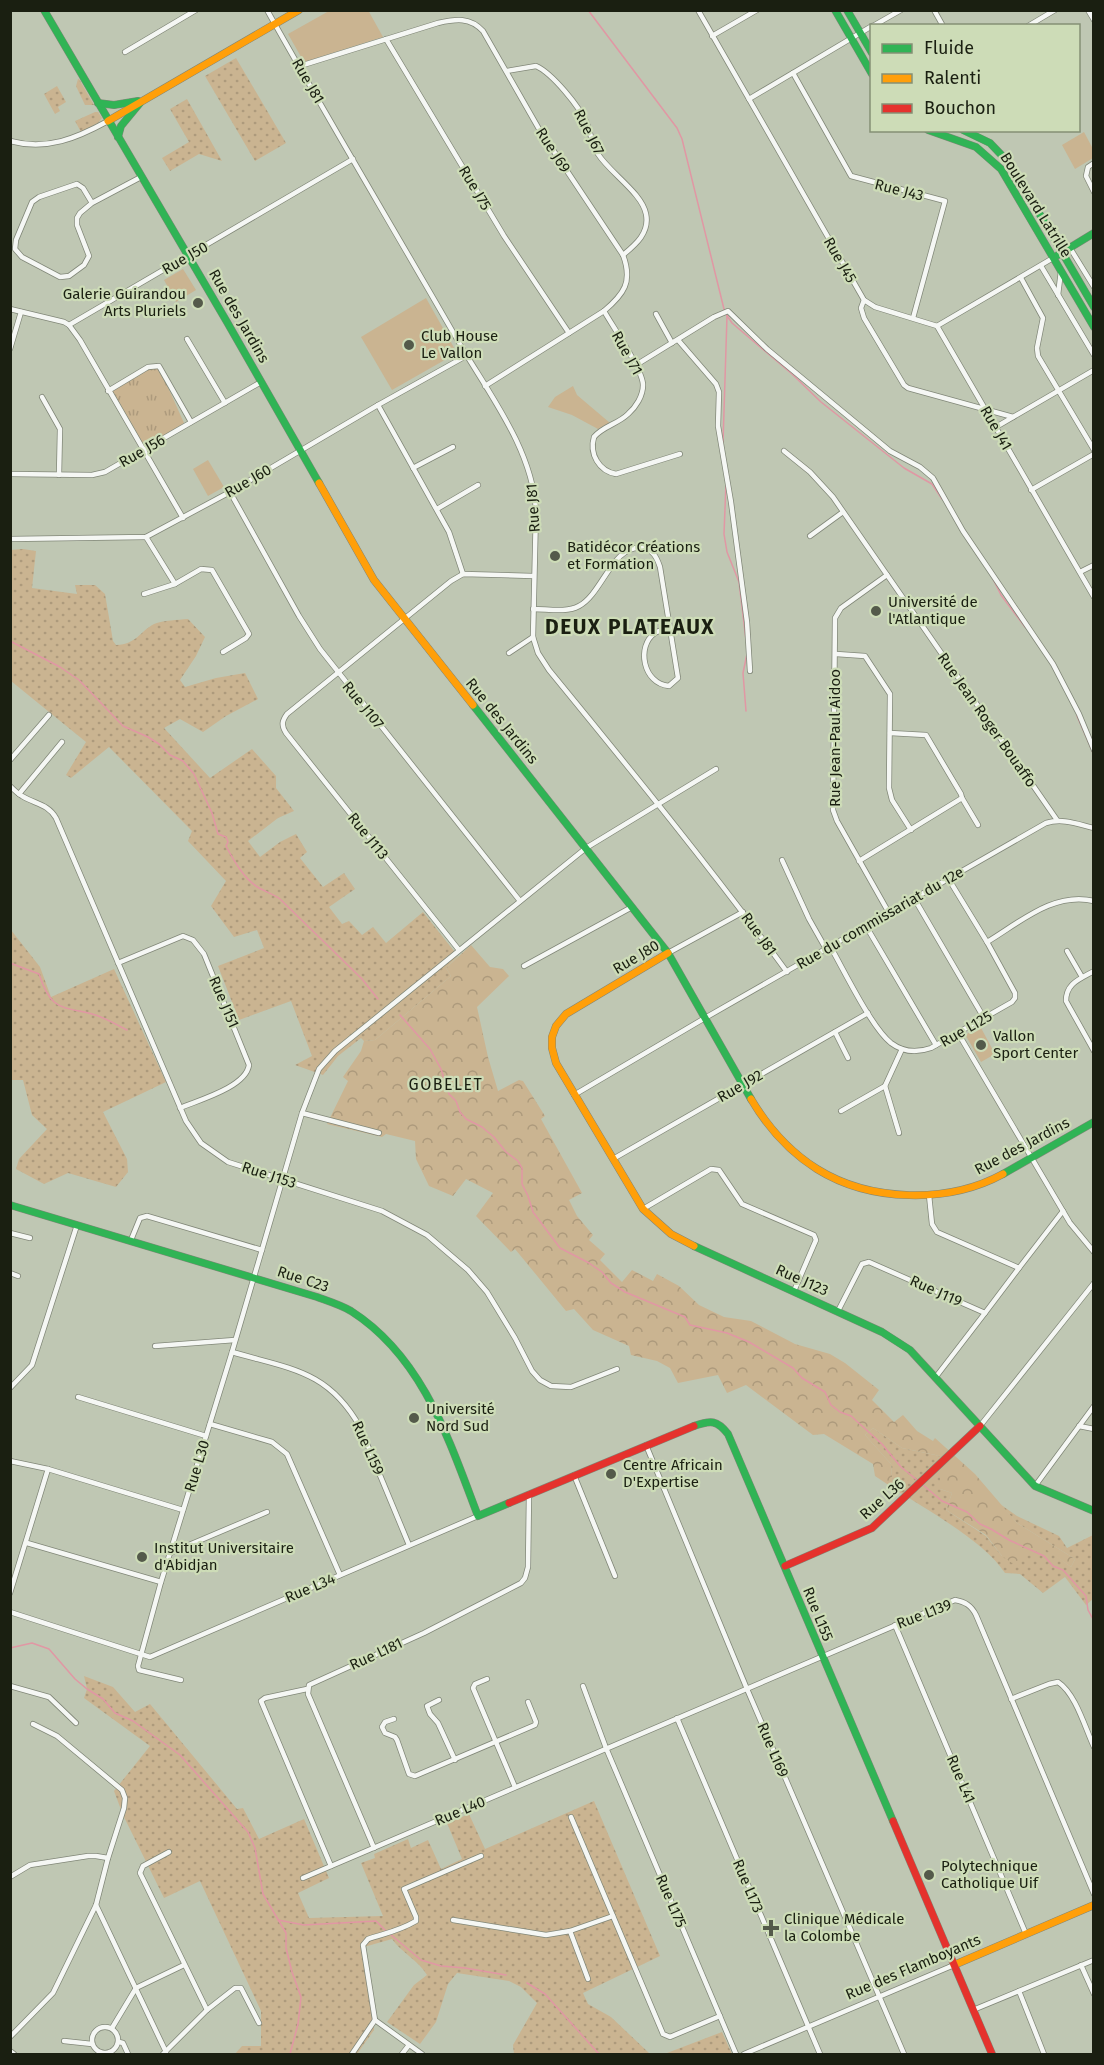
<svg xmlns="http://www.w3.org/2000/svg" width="1104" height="2065" font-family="'Fira Sans',sans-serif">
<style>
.grass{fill:url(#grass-dots)}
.forest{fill:url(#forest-crowns)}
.park{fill:url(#park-tufts)}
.garden{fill:#cab491}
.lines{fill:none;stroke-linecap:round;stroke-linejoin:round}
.stream{stroke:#e197a4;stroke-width:1.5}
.street-casing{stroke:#818778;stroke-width:6}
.fast-casing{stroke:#818778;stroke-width:8}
.slow-casing{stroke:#818778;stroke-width:8}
.jam-casing{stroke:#818778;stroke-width:8}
.street{stroke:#f5f7f4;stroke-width:4.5}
.fast{stroke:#30b455;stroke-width:7}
.slow{stroke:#ff9f0a;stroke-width:7}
.jam{stroke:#e5322d;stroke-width:7}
.poi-dot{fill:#545a4a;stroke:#cddcb7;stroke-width:2}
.labels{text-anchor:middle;stroke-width:4.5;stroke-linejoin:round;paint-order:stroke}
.street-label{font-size:15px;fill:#1a1f11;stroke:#cddcb7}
.poi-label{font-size:15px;fill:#1a1f11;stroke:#cddcb7;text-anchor:start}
.neighbourhood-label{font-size:16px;letter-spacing:1.5px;fill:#1a1f11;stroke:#cddcb7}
.district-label{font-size:21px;font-weight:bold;letter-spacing:1.5px;fill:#1a1f11;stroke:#cddcb7}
</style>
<defs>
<pattern id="grass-dots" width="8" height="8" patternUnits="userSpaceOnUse" patternTransform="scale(1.5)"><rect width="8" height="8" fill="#cab491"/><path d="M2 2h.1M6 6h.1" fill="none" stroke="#ad9a7c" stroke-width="1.8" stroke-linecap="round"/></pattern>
<pattern id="forest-crowns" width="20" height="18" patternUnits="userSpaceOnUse" patternTransform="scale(1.5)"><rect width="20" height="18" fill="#cab491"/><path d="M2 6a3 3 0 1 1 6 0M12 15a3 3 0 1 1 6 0" fill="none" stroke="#ad9a7c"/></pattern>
<pattern id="park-tufts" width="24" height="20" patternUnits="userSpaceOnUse" patternTransform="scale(1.5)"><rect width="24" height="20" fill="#cab491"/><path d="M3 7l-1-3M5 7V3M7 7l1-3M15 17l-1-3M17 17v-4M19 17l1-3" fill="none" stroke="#ad9a7c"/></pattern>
</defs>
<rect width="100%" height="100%" fill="#bfc7b3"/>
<g class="grass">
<path d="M236,58L286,143L255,161L205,76Z"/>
<path d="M78,79H79L94,105H85L76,86Z"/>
<path d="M57,86L66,102L58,107L60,111L55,114L44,94Z"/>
<path d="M187,99L222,161L199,154L170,171L162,158L189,142L170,109Z"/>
<path d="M95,112H98L102,118L98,123L81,132L75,121Z"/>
<path d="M23,549L36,551L32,588L77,594L75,585H95L105,594L113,641L116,645C137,644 139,632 154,624C163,620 178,620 188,619L205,637L196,656L180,680L185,687L216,678L245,673L258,699L226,716L203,732L180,719L164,728L210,778L252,749L276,776V788L294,811L278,818L248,841L260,857L280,842L296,834L307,852L300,858L323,887L344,873L355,889L329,907L342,924L349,921L362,935L373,927L386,943L423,912L458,956L446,968L451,976L375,1040L364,1041L361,1038L338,1056L323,1075L295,1065L312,1056L291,1001L239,1020L218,966L264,948L257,930L234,937L211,906L226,881L188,841L192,831L109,747L71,778L66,775L86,742L11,681L10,550Z"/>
<path d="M11,930L40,967L51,997L114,969L166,1082L103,1112L127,1159L128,1172L116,1187L68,1173L44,1184L16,1169L19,1159L47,1129L32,1115L23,1080H11Z"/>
<path d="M873,1428L902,1448L940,1456V1489L952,1493L946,1510L986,1536L1002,1556L1029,1553L1044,1547L1071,1567L1075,1559L1017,1523L1000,1504L1017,1516L1059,1536L1067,1548L1093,1535V1599L1086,1605L1065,1577L1043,1593L1020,1574L1005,1573C984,1541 927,1510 893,1488L891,1464L865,1435Z"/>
<path d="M84,1676L113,1687L135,1712L150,1704L237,1809L243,1808L259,1839L304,1819L329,1878L298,1893L309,1918L383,1916L361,1863L375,1858L374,1854L408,1839L411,1848L428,1840L441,1869L462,1859L447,1823L469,1814L485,1849L594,1801L660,1956L583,1993L588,2004L611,2017L649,2053H667L722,2032L732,2054H514L513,2045L537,2003L521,1987L509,1981L457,1973L448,1984L436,2022L420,2044L387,2022L414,1985L427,1975C418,1960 402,1953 392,1939L364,1947L374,2014V2030L357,2054H235L242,2046H261V2011L200,1881L164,1898L123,1815L114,1791L150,1746L84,1698L87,1689Z"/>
</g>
<path class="forest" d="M471,945L490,967L503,969L509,976L477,1007L488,1057L498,1091L519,1080L523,1081L545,1116L541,1119L582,1193L569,1200L577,1216L593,1235L589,1240L605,1254L600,1260L622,1282L632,1270L653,1281L657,1274L679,1286L699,1305L724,1317L751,1321L795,1344L830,1354L845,1363L879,1390L872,1400L894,1422L903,1415L917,1431L933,1441L935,1438L975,1474L1017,1523L1075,1559L1071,1567L1044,1548L1012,1563L1002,1556L986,1535L946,1510L952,1493L940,1489V1456L902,1448L873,1428L865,1435L891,1464L893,1488L875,1476L873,1464L824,1434L813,1435L746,1385L727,1393L718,1375L678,1383L670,1368L657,1361L631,1355L629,1346L593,1330L574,1309L566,1311L515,1249L511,1252L476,1216L493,1193L466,1179L453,1196L429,1186L416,1159L415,1141L386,1134L382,1137L327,1124L348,1081L343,1077L361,1051L364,1041L375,1040L451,976L446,968Z"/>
<path class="park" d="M152,367H159L184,423L144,449L111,392Z"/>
<g class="garden">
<path d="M368,10L383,37L304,62L288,34L329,11Z"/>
<path d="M1084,132L1093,149V158L1075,169L1062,145Z"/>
<path d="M183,269L196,290L176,302L164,280Z"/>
<path d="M426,298L457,353L392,390L361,337Z"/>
<path d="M573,386L577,395L610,423L598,429L572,415L548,407L555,397Z"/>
<path d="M208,460L224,487L208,496L193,469Z"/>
<path d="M980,1026L995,1054L981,1062L966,1036L967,1034Z"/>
</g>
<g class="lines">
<g class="stream">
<path d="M588,10L677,128L682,139L724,309"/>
<path d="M726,314L732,323L792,374L821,402L904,468L932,484L942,499"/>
<path d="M723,443L727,316"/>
<path d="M726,483L724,534L727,552L739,582L746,640"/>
<path d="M993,579L1001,595L1025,627"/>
<path d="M10,641L60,667L79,680L123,726L148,737L159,744L170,755L183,761L194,774L212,813L218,834L226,837L228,842L226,846C234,861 244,879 259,888C266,892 273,894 280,899L362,979L378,999"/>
<path d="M746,711L743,673L747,654"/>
<path d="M1077,716L1094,755"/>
<path d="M10,963L39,974C51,1010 59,1006 92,1014C104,1017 115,1024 127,1030"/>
<path d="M400,1015L430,1049L441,1069L449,1094L456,1101L460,1112L466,1119L482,1127L494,1137L506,1152L518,1161L522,1168V1184L528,1196L533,1212L560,1248L589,1263L602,1272L611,1283L625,1292L685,1317L690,1325L727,1333L749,1342L793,1368L802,1378L825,1392L831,1405L840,1412L851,1416L882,1444L901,1467L917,1480"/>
<path d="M923,1485L942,1501L967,1512L980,1524L991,1529L1009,1540L1044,1556L1053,1566L1063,1570L1086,1596L1088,1610L1094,1621"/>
<path d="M10,1648L32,1643L49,1649L75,1679L87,1689L103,1699L115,1713L133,1721L180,1755L248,1832L255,1848L263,1894L286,1933V1948L292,1972L301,1997L298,2024L290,2054"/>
<path d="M278,1920L304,1925L376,1921L386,1931"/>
<path d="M390,1934L421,1960L441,1966L465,1968L506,1975"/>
<path d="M527,1983L545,1994L599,2054"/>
</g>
<defs>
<g id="street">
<path d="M267,10C328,119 392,226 454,334C485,389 532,446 536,510L533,637L538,653L549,670C630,769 711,868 787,972"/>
<path d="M698,10L864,300L875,307L937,326L1094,597"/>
<path d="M934,10L943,26"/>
<path d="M1088,10L1094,20"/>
<path d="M873,26L901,10"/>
<path d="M1028,26L1055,10"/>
<path d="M712,36L757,10"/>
<path d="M386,39L504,236L569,333"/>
<path d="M125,52L196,10"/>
<path d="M300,66L438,23C456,19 470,17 483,31L539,129L623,255C633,282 624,294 604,311L485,386"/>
<path d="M507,71L536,66C552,73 580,107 587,124C591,134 592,145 598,154C610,173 642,193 646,214C650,233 635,245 623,255"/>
<path d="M793,73L851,176L945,201L913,318"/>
<path d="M749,99L872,26"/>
<path d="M10,141C47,151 77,138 108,121"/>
<path d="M1094,163L1088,167L1086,176L1094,192"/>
<path d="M92,203L83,188L77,184L39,197L32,202L16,240L15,249L22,257L60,277L69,276L84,265L89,256L77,225V218L80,213L92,203L141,177"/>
<path d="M1070,248L1094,287"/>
<path d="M1041,266L1094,355"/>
<path d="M1021,278L1043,318L1037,348L1038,356L1094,450"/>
<path d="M1058,295L1061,271"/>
<path d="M864,300L861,308L864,318L904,385L908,388L1013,417"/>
<path d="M10,309L64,322L69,325L80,340L183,518"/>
<path d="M604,311C613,327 643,370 643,385C643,396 636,407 628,414C618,424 603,426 594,437C589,454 599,471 616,474L680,454"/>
<path d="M656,314L672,343"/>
<path d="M69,325L353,159"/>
<path d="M937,326L1053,258"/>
<path d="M187,339L225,403"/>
<path d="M678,340L716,384L719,392L718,426L731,502L747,622L750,671"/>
<path d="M10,349L21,312"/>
<path d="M636,365L714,317L728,311L767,349L890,451L920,467L933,478L963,531L1053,664L1079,714L1094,750"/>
<path d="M108,391L148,367L159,366L191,422"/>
<path d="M42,397L60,429L59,475"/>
<path d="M378,405L449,532L463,574"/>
<path d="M996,427L1094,370"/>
<path d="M784,451L810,472L833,497L1057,820"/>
<path d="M413,468L453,447"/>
<path d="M10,474L92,475L105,472L261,382"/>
<path d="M1031,490L1094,454"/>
<path d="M230,492L299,616L320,649L520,901"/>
<path d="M437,509L478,485"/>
<path d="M810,536L843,512"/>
<path d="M146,537L175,584"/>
<path d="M10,539L146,537L230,492L378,405L466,356"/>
<path d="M1080,572L1094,565"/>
<path d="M887,575L841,608L835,618L833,810L837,821L889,913"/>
<path d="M144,594L175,584L201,569L212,570L249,634L246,638L223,652"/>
<path d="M533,609C548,609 566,613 579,606C603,593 612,545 642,548C653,549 657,558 660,567L678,678L669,686C643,684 636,646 655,633C659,630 665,630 670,628"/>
<path d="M509,653L533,637"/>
<path d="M836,654L865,656L890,694L889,788L892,800L911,830"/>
<path d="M10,760L49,715"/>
<path d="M10,786C14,790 18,794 22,796C35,804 48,804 56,818L186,1121L201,1143L228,1162L382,1211L427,1235L468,1270L487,1292L515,1338L532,1371L540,1380L551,1386L571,1387L617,1369"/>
<path d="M19,794L62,742"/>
<path d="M962,798L978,825"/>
<path d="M782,860L809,919L826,949"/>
<path d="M859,861L962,798L961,794L926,735L890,733"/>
<path d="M914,898L984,1018"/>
<path d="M866,926L936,1045"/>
<path d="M987,942C1019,923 1054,891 1094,901"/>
<path d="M830,946C844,970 871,1027 891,1043C903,1052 917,1053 931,1048L1012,1002L1015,998V993L987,942L948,878"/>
<path d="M459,950L286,733C281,725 282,721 287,714L451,581L463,574L533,576"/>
<path d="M1067,951L1082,977"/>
<path d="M668,953L743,912"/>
<path d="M118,963L183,936L193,940L204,954L249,1065C246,1087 199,1100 180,1108"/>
<path d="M524,966L632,907"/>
<path d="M1094,971C1080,979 1066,983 1066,1001L1094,1051"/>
<path d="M835,1032L848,1058"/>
<path d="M958,1033L1070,1223L1094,1252"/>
<path d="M885,1086L899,1133"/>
<path d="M574,1095L705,1018L1046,823C1063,818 1077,824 1094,828"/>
<path d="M841,1111L885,1086L902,1049"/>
<path d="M302,1113L379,1133"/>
<path d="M613,1159L868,1013"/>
<path d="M929,1195L932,1224L937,1232L1019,1268L1063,1211"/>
<path d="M643,1209L711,1169L719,1170L742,1204L814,1235L816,1240L794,1291"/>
<path d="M10,1233L30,1238"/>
<path d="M131,1240L140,1218L147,1216L262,1250"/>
<path d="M10,1273L18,1276"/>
<path d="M838,1311L862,1264L869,1262L985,1313L935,1378"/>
<path d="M985,1313L1019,1268"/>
<path d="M155,1346L235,1340"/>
<path d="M232,1352C290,1369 328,1370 360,1427L409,1545"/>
<path d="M10,1388L32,1365L77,1225"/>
<path d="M78,1397L206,1436"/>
<path d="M210,1424L272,1442L287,1454L340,1575"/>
<path d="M980,1426L1094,1283"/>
<path d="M1079,1426L1094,1429"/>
<path d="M646,1445L747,1689L904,2054"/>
<path d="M10,1461L48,1469L183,1510"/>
<path d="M574,1475L615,1576"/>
<path d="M1035,1486L1094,1406"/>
<path d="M27,1543L161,1582"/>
<path d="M170,1553L267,1512"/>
<path d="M10,1593L48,1469"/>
<path d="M10,1612L150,1657L478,1516"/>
<path d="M895,1625L1026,1934"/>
<path d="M487,1679L475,1684L473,1688L515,1787"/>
<path d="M181,1680L139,1670L138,1666L161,1582L232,1352L302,1113L319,1069L335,1051L586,848L716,769"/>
<path d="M10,1686L49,1697L76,1723"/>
<path d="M583,1686L606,1748L736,2054"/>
<path d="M307,1689L265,1698L261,1701L331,1866"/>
<path d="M1011,1699L1049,1684L1058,1682C1076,1694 1085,1728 1094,1747"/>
<path d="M439,1700L427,1706L430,1714L438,1723L455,1760"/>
<path d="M677,1718L820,2054"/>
<path d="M394,1719L385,1722L382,1727L385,1733L395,1737L397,1740L409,1774L415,1776L535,1725L536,1722L528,1702"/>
<path d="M571,1817L663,2034L670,2037L720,2016"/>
<path d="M374,1848L308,1694L309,1685L424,1633L521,1583L525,1578L528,1567L529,1494"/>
<path d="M169,1852L143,1866L140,1873L207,2010"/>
<path d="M10,1877L30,1865L88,1856H96L108,1858"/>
<path d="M303,1878L955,1600C965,1602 971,1605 976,1615L1094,1894"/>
<path d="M96,1905L166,2052"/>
<path d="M453,1920L546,1935L570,1931L613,1916"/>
<path d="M570,1931L588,1979"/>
<path d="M1081,1965L1094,1994"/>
<path d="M1019,1991L1044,2054"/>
<path d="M973,2010L1094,1960"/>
<path d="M375,2020L422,2054"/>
<circle cx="105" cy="2040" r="13"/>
<path d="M112,2028L136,1988L184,1965"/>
<path d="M10,2037L53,1993L96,1905L108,1858L124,1808L125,1798L122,1790L57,1736L33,1724"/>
<path d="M64,2041L92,2044"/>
<path d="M119,2042L123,2043L128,2054"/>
<path d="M10,2051L14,2054"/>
<path d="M163,2054L207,2010L235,1988H241L259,2023"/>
<path d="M352,2054L375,2020L363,1945L368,1939C386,1933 399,1931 416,1921V1917L404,1889L481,1856"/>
<path d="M402,2054L409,2045"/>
<path d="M744,2054L954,1965"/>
</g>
<g id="fast">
<path d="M44,10L227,322L319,483"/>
<path d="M835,10L872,74"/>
<path d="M847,10L872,53"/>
<path d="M98,103L114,105L138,101"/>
<path d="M928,130L976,147L1001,169L1094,327"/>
<path d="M963,130L990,143L1011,165L1094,307"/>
<path d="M118,137L121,126L140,103"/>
<path d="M1058,255L1094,233"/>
<path d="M473,705L668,953L751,1099"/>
<path d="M1003,1174L1094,1122"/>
<path d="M10,1205L317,1297C328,1301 341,1305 351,1311C423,1357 449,1440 478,1516L509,1503"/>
<path d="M694,1246L882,1332L910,1350L1035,1486L1094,1511"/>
<path d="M694,1426C711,1420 717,1420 728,1434L893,1821"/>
</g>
<g id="slow">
<path d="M108,121L299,10"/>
<path d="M319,483L374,580L473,705"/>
<path d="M668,953L566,1014L556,1026L552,1037V1048L556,1063L643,1209L671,1234L694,1246"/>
<path d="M751,1099C767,1126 790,1152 817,1169C870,1202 948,1204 1003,1174"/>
<path d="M954,1965L1094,1905"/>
</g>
<g id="jam">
<path d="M509,1503L694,1426"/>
<path d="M785,1566L872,1528L980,1426"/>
<path d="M893,1821L992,2054"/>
</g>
</defs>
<use href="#street" class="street-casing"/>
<use href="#fast" class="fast-casing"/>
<use href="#slow" class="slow-casing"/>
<use href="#jam" class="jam-casing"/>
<use href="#street" class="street"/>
<use href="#fast" class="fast"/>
<use href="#slow" class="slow"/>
<use href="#jam" class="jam"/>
</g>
<g class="poi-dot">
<circle cx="198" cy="303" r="6"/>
<circle cx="409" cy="345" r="6"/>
<circle cx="555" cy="556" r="6"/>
<circle cx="876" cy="611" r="6"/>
<circle cx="981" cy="1045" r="6"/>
<circle cx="414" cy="1418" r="6"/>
<circle cx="611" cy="1474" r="6"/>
<circle cx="142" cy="1557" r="6"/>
<circle cx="929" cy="1875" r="6"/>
<path d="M768 1919h6v6h6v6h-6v6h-6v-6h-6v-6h6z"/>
</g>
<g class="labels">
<g class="street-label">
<text transform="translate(308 81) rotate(60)" y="5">Rue J81</text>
<text transform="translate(589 132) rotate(63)" y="5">Rue J67</text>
<text transform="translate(553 150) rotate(57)" y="5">Rue J69</text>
<text transform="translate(475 188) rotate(59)" y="5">Rue J75</text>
<text transform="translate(899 190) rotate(14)" y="5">Rue J43</text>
<text transform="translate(1036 205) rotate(58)" y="5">Boulevard Latrille</text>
<text transform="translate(185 258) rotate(-30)" y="5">Rue J50</text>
<text transform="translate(840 260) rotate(60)" y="5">Rue J45</text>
<text transform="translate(239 316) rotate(60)" y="5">Rue des Jardins</text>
<text transform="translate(627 353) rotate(61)" y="5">Rue J71</text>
<text transform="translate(996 428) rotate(60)" y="5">Rue J41</text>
<text transform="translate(142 451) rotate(-30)" y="5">Rue J56</text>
<text transform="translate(248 481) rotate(-30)" y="5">Rue J60</text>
<text transform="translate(533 508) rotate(-94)" y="5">Rue J81</text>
<text transform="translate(363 705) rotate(51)" y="5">Rue J107</text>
<text transform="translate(987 720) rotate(55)" y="5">Rue Jean Roger Bouaffo</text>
<text transform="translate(502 721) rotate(51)" y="5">Rue des Jardins</text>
<text transform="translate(835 738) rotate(-90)" y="5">Rue Jean-Paul Aidoo</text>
<text transform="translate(368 836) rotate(51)" y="5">Rue J113</text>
<text transform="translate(880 918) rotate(-30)" y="5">Rue du commissariat du 12e</text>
<text transform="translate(759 934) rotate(54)" y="5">Rue J81</text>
<text transform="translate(636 957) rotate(-31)" y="5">Rue J80</text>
<text transform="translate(224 1002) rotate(67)" y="5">Rue J151</text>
<text transform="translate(966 1029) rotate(-30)" y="5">Rue L125</text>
<text transform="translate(740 1086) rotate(-30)" y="5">Rue J92</text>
<text transform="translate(1022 1146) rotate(-28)" y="5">Rue des Jardins</text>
<text transform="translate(269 1175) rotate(18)" y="5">Rue J153</text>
<text transform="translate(303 1279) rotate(18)" y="5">Rue C23</text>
<text transform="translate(802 1280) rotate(24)" y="5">Rue J123</text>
<text transform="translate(936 1291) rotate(24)" y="5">Rue J119</text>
<text transform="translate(368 1448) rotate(66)" y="5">Rue L159</text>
<text transform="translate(197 1466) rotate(-73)" y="5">Rue L30</text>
<text transform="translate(882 1499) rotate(-41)" y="5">Rue L36</text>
<text transform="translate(310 1588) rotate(-23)" y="5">Rue L34</text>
<text transform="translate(818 1614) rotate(68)" y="5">Rue L155</text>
<text transform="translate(924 1614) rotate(-21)" y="5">Rue L139</text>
<text transform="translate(376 1654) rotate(-25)" y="5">Rue L181</text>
<text transform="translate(773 1750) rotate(67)" y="5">Rue L169</text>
<text transform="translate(961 1779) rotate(67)" y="5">Rue L41</text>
<text transform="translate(460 1811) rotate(-23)" y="5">Rue L40</text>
<text transform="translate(748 1886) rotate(67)" y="5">Rue L173</text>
<text transform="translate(671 1901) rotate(67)" y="5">Rue L175</text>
<text transform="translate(913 1967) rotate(-23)" y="5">Rue des Flamboyants</text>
</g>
<g class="poi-label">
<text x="186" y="299" text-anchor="end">Galerie Guirandou<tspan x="186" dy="17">Arts Pluriels</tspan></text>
<text x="421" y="341">Club House<tspan x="421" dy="17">Le Vallon</tspan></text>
<text x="567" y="552">Batidécor Créations<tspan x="567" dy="17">et Formation</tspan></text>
<text x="888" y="607">Université de<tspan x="888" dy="17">l'Atlantique</tspan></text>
<text x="993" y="1041">Vallon<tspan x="993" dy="17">Sport Center</tspan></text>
<text x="426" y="1414">Université<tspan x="426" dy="17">Nord Sud</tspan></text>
<text x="623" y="1470">Centre Africain<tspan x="623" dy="17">D'Expertise</tspan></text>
<text x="154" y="1553">Institut Universitaire<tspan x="154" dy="17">d'Abidjan</tspan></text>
<text x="941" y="1871">Polytechnique<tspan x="941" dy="17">Catholique Uif</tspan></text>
<text x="784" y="1924">Clinique Médicale<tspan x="784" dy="17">la Colombe</tspan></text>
</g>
<g class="neighbourhood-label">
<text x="446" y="1090">GOBELET</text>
</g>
<g class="district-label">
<text x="630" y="634">DEUX PLATEAUX</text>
</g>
</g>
<rect width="1104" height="2065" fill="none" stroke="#1a1f11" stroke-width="24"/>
<rect x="870" y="24" width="210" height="108" fill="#cddcb7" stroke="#859075" stroke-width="1.5"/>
<rect x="882" y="44" width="30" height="9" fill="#30b455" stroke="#859075" stroke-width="1.5"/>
<text x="924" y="54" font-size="18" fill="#1a1f11">Fluide</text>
<rect x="882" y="74" width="30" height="9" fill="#ff9f0a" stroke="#859075" stroke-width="1.5"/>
<text x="924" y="84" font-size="18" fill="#1a1f11">Ralenti</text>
<rect x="882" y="104" width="30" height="9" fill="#e5322d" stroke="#859075" stroke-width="1.5"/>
<text x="924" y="114" font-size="18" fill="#1a1f11">Bouchon</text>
</svg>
